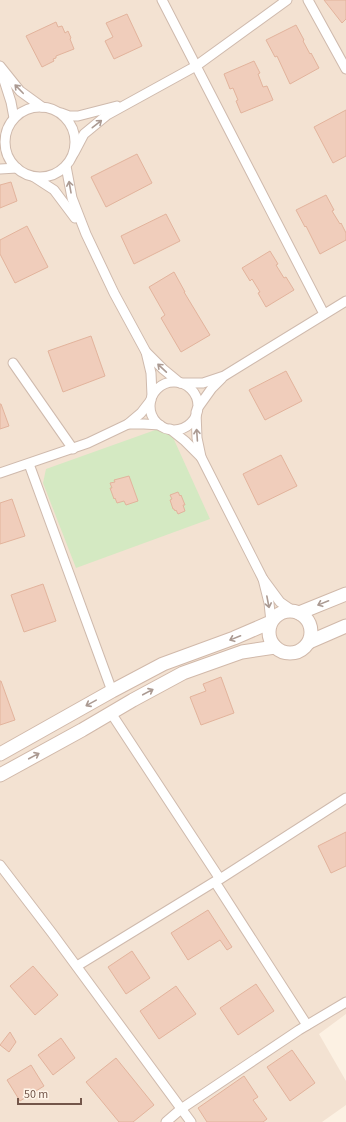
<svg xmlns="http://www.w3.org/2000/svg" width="346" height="1122" font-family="'Source Sans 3',sans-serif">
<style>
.residential{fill:#f3e2d2}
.green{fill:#d4e9c2}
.building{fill:#f0cdbb;stroke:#e2b39c}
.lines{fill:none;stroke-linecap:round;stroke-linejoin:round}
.minor-casing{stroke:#cfbaad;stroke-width:11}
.secondary-casing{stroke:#d1b9aa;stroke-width:15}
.minor{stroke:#fff;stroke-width:9}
.secondary{stroke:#fff;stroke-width:13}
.oneway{stroke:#ab9a92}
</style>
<rect width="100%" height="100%" fill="#fcf1e3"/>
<path class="residential" d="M0,0H346V1014L319,1034L346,1081V1105L322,1122H0Z"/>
<path class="green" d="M158,429H164L171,433L210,519L76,568L43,483L46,469Z"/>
<g class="building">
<path d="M324,0H346V19L342,23Z"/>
<path d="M127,14L142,46L114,59L105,41L113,37L106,23Z"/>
<path d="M56,22L58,27L62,26L65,33L68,31L71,38L70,39L74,49L56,56V58L53,59L54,61L42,67L26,36Z"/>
<path d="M296,25L304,40L303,41L310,54L311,53L319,68L290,84L277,56L275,57L266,40Z"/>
<path d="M254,61L260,73L258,74L263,87L267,86L273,100L241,113L236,101L238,100L233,88L230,89L224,74Z"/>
<path d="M346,110V156L333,163L314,127Z"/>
<path d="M137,154L152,183L106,207L91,177Z"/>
<path d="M11,182L17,201L0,208V185Z"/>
<path d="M326,195L334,210L332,211L340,224L341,223L346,233V240L320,254L306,226L305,227L296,210Z"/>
<path d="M166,214L180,241L134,264L121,236Z"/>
<path d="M27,226L48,267L15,283L0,254V240Z"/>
<path d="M270,251L278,264L276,265L284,278L286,277L294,290L266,307L258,293L260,292L252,279L250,281L242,268Z"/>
<path d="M174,272L185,292H184L210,335L181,352L161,318L165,315L149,287Z"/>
<path d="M91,336L105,376L63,392L48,351Z"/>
<path d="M286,371L302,401L265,420L249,390Z"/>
<path d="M0,404H1L9,426L0,429Z"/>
<path d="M281,455L297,486L258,505L243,474Z"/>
<path d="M129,476L138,501L126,505L124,501L117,503L115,498L114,499L110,488H112L110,483L115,482L114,480Z"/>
<path d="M178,492L180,496L181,495L185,505H183L185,511L178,514L176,510L175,511L174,509H173L170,500L172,499L170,495Z"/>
<path d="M12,499L25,536L0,544V503Z"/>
<path d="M43,584L56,621L24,632L11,595Z"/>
<path d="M221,677L234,713L201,725L190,697L206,691L203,684Z"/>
<path d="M0,681H1L15,720L0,725Z"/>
<path d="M346,832V866L331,873L318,846Z"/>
<path d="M208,910L232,947L227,950L220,940L188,960L171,933Z"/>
<path d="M132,951L150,978L126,994L108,967Z"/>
<path d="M33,966L58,995L35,1015L10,986Z"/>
<path d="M256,984L274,1011L238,1035L220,1008Z"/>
<path d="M176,986L196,1014L159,1039L140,1011Z"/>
<path d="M10,1032L16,1042L9,1052L0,1045Z"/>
<path d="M61,1038L75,1058L53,1075L38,1055Z"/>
<path d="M292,1050L315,1083L290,1101L267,1067Z"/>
<path d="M116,1058L154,1105L133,1122H119L86,1082Z"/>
<path d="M31,1065L44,1086L20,1101L7,1080Z"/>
<path d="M244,1076L258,1097L253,1100L267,1119L263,1122H207L198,1108Z"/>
</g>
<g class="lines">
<defs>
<g id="minor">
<path d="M162,0L324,314"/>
<path d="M308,0L346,69"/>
<path d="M0,66L20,91L42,107"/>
<path d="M1,71L11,102L14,118"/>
<circle cx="40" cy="142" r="35"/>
<path d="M61,113L69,116H78L117,106"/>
<path d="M74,153L84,134L107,115L196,66L287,0"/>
<path d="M66,166L72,198L86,234L114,293L146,352L163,369L180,383"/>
<path d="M0,169L17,168"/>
<path d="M34,177L54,190L75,218"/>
<path d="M146,352L151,373L152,396"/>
<path d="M13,363L73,449"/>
<circle cx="174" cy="406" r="24"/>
<path d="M181,383H203L224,376L346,301"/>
<path d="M197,409L212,388L222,378"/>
<path d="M196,412L197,438L201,457L263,579"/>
<path d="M128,424H144L160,425"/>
<path d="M170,429L185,441L201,457"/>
<path d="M29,464L112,691"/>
<path d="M0,473L88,443L128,424L141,413L151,400"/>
<path d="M271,622L269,603L263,579L280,602L293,611"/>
<path d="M111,713L220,879L346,798"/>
<path d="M0,865L52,933L191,1122"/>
<path d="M215,882L307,1025"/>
<path d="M77,966L219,879"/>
<path d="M166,1122L181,1109L299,1030L346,1002"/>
</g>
<g id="secondary">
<circle cx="290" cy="632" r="21"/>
<path d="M299,613L346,594"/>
<path d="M309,642L346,626"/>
<path d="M0,754L112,691L163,664L234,638L271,622"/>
<path d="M0,775L82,730L133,700L183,673L242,652L275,647"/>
</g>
</defs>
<use href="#minor" class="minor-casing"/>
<use href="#secondary" class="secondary-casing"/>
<use href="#minor" class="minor"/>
<use href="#secondary" class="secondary"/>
</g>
<defs><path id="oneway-shaft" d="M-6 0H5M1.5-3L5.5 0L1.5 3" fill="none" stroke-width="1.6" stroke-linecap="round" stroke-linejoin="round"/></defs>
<g class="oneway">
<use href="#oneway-shaft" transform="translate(19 89) rotate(-134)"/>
<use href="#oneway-shaft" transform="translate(97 124) rotate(-38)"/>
<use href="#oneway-shaft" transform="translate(70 187) rotate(-100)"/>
<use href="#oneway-shaft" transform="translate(162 368) rotate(-137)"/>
<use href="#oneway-shaft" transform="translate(197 435) rotate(-94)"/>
<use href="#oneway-shaft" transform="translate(268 602) rotate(79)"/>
<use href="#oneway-shaft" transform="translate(323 603) rotate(158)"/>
<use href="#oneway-shaft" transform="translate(235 638) rotate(158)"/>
<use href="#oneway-shaft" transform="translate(148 692) rotate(-28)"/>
<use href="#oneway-shaft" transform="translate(91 703) rotate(151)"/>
<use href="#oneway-shaft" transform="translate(34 756) rotate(-28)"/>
</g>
<path d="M18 1098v6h63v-6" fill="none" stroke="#73564a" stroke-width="2"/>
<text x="24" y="1098" font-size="12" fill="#73564a" stroke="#fff5e9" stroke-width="3" paint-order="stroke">50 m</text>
</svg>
